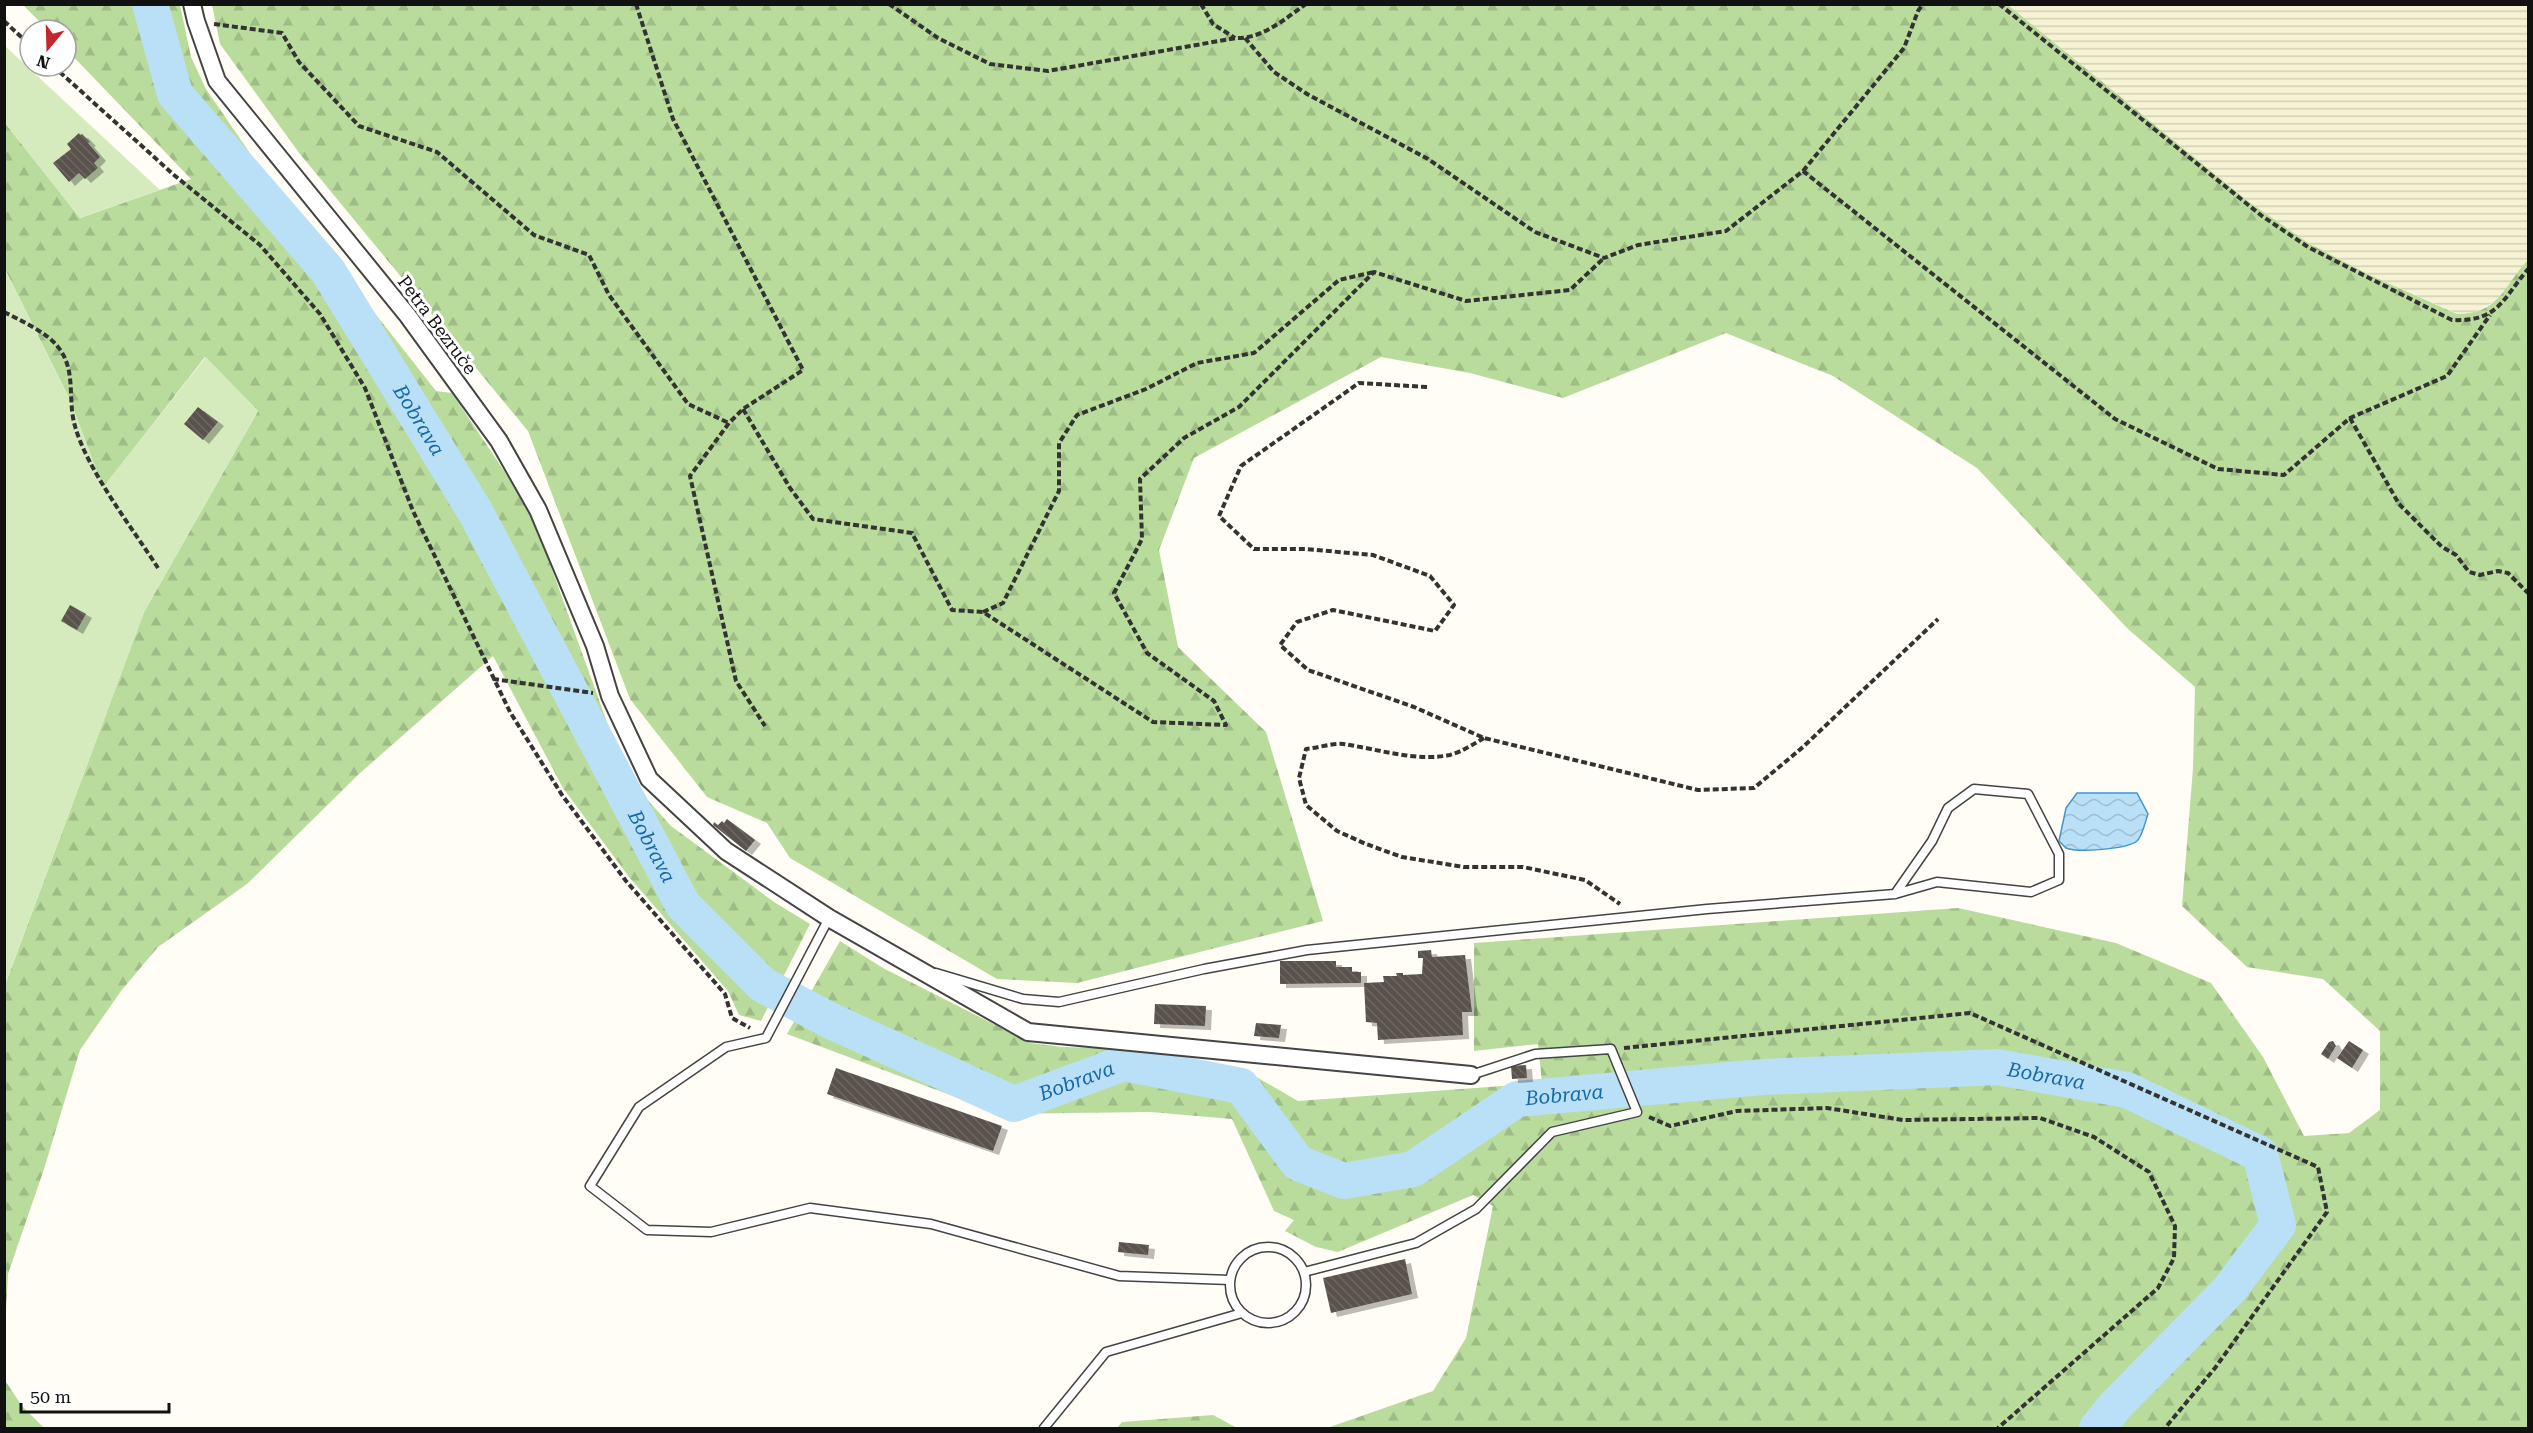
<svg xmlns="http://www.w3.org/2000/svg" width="2533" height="1433" font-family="'Roboto Serif',serif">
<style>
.farmland{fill:url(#farmland-rules)}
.forest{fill:url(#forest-firs)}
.garden{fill:#d5ebbd}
.water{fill:url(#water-waves);stroke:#3f96cf;stroke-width:1.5}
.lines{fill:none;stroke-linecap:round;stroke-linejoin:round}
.river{stroke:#b9e0f7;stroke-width:36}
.building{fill:url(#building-back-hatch);filter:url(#shadow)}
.service-casing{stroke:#444;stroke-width:11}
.minor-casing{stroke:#444;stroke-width:20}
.path{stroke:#333;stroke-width:4;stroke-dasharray:6 3;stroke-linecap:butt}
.service{stroke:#fff;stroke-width:8}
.minor{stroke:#fff;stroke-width:16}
.labels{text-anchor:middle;stroke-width:6;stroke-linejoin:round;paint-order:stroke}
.street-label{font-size:18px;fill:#111;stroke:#fff}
.water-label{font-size:20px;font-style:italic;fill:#1768a6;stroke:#fff}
</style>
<defs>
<pattern id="farmland-rules" width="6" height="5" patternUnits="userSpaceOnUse" patternTransform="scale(1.5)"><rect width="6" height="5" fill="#f6f3d4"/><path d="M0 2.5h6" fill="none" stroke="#d2cfb5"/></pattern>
<pattern id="forest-firs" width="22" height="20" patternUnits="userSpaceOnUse" patternTransform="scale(1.5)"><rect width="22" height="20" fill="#b9dc9c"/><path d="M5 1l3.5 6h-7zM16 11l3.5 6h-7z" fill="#9ebc85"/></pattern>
<pattern id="water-waves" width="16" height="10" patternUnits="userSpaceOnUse" patternTransform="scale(1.5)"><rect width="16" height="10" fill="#b9e0f7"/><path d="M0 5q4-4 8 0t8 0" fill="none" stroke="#9ebfd3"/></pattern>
<pattern id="building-back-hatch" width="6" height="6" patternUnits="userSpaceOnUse" patternTransform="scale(1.5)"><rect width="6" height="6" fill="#5a524d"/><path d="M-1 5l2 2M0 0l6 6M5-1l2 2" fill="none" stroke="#6d6662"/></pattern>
<filter id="shadow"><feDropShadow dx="6" dy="4" stdDeviation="0" flood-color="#0004"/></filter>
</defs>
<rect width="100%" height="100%" fill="#fffdf5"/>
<path class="farmland" d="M2008,5H2528V260L2499,299L2472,314H2458L2372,276L2310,244L2249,202Z"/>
<g class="forest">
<path d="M23,5H180L191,57L206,89L256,162L436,391L452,393L531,511L613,739L635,786L671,826L774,902L810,924L761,1021L739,1015L728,991L629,877L563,788L493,656L359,774L247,884L158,947L121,991L80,1050L44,1169L8,1274L5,1329V985L144,612L258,411L205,357L103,488L70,400L5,269V123L80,218L191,179L66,49V30H48Z"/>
<path d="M212,5H2008L2249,202L2310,244L2372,276L2457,314C2500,314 2504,285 2528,260V1428H1327L1433,1391L1466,1338L1493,1206L1473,1195L1338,1252L1316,1247L1285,1231L1294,1220L1274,1211L1232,1119L1151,1112L1001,1114L787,1034L840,941L883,968L1031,1043L1062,1047L1142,1049L1246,1071L1298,1101L1542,1083L1538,1044L1474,1051V943L1958,908L2116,943L2211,983L2263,1057L2304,1136L2349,1133L2380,1110V1031L2323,979L2247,967L2182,906L2193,768L2195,687L2128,629L1977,468L1833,376L1726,333L1563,398L1470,373L1381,357L1194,458L1159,550L1178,647L1266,732L1323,921L1077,983L997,979L790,858L767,823L707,797L630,699L528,431L300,154L220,44Z"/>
<path d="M4,1379L22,1406L44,1428H5Z"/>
<path d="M1213,1415L1237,1428H1117L1122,1422Z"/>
</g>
<g class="garden">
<path d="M4,45L160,190L80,218L5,123Z"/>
<path d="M5,269L70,400L103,487L206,357L258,411L144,612L5,985Z"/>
</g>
<path class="water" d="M2077,793H2137L2148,814C2145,822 2143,835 2137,841C2127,849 2078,853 2066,848C2064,846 2061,843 2059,841L2066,808Z"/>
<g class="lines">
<path class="river" id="s1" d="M150,4L175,94L328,271L476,513L683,905L763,985L831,1021L1014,1104L1124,1063L1241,1086L1298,1163L1344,1181L1413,1169L1517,1099L1763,1077L1997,1067L2127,1090L2260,1154L2278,1225L2229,1290L2115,1406L2097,1428"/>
</g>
<g class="building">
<path d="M79,133L80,135L82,134L90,142L88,143L100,157L94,163L98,168L85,179L79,173L69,182L53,163L71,149L67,144Z"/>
<path d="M198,407L218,422L203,440L184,424Z"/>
<path d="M70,605L86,614L77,630L61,621Z"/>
<path d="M727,819L755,840L746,851L713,825L714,822L718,825L722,821L724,823Z"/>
<path d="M1431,950L1432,957L1465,955L1472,1012H1462L1463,1035L1378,1040L1377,1023L1366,1022L1364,983L1384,982L1383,976H1397L1396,973H1403V975L1422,974L1423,958H1418V951Z"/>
<path d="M1280,961H1336V967H1352V972H1361V983L1280,984Z"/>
<path d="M1155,1004L1206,1006L1205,1026L1154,1024Z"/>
<path d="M1256,1023L1281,1025L1279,1038L1254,1036Z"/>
<path d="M2333,1041L2336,1046L2328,1059L2321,1054L2329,1042Z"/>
<path d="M2349,1041L2363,1050L2352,1068L2337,1058Z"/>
<path d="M1526,1065L1527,1078L1512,1079L1511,1066Z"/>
<path d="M836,1068L1002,1126L993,1151L827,1094Z"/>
<path d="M1119,1242L1149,1245L1148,1255L1118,1252Z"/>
<path d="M1405,1259L1412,1294L1331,1313L1323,1278Z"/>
</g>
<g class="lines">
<defs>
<g id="service">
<path d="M829,918L766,1038L726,1047L639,1107L590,1186L647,1230L711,1232L810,1208L931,1224L1119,1276L1230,1280"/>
<path d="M936,973L1023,999L1059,1002L1204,969L1307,950L1707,909L1895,894L1937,882L2031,892L2059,880V854L2028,794L1974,789L1948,808L1932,841L1895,894"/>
<circle cx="1268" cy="1285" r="38"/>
<path d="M1304,1272L1416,1243L1476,1209L1552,1132L1637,1112L1611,1049L1535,1054L1471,1075"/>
<path d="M1044,1428L1106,1352L1242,1313"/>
</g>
<path id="minor" d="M192,4L196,21L217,81L408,316L499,441L538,510L595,646L610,696L649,779L726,851L829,918L1028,1032L1471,1075"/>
</defs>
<use href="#service" class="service-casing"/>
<use href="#minor" class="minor-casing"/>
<g class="path">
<path d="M636,4L673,119L803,370L743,409L729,423L690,476L736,681L765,726"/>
<path d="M889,4L938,38L990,64L1048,71L1236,38C1262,39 1285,19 1306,4"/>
<path d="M1201,4L1213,24L1235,38"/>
<path d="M1999,4L2262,216L2308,247L2452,320C2498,322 2502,300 2528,269"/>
<path d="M4,21L30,45"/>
<path d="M214,24L282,33L299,62L359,126L437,152L534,235L589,255L609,295L688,404L729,423"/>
<path d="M1245,38L1274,72L1307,94L1428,159L1535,232L1604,258L1638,245L1726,231L1803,171L2115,419L2218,469L2284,475L2350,418L2447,376L2490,315"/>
<path d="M53,66L174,175L260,245L320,314L365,388L413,511L510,712L562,795L626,881L725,994L732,1018L750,1028"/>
<path d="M1803,171L1904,48L1918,11L1923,4"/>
<path d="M4,312C20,320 48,333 58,347C77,370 67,400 75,426C87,470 133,529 158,568"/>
<path d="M1427,387L1359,383L1241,466L1219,516L1254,549H1305L1373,555L1430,576L1454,605L1435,631L1333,610L1297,622L1280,645L1308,670L1414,707L1484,738L1698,790L1754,788L1803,747L1938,619"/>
<path d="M743,409L790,488L813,519L912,533L952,610L983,612L1153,722L1226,725L1214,701L1147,653L1114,593L1142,539L1140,479L1184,438L1239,407L1374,272L1466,301L1570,290L1604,258"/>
<path d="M2350,418L2399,504L2442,547L2456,555L2469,572L2480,575L2498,571L2508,573L2528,593"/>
<path d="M983,612L1003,603L1059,491V443L1077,415L1146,389L1197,363L1254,353L1339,280L1374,272"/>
<path d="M493,679L593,693"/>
<path d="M1484,738C1474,744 1461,752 1450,755C1415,762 1378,749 1343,744C1332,743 1317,748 1306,749L1299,778L1306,805L1337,831L1366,844L1402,857L1464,867H1523L1585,880L1620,904"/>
<path d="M1624,1048L1970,1013L2318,1167L2327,1212L2215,1368L2165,1428"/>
<path d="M1649,1117L1670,1126L1737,1111L1827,1108L1903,1120L2040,1118L2094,1137L2149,1172L2175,1226L2174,1258L2158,1288L1998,1428"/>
</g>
<use href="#service" class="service"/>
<use href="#minor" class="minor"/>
</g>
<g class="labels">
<g class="street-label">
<text transform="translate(437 325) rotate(53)" y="6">Petra Bezruče</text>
</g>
<g class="water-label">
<text dy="7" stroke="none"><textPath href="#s1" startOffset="502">Bobrava</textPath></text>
<text dy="7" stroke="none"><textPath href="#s1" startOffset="988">Bobrava</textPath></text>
<text dy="7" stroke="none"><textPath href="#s1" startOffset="2554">Bobrava</textPath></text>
<text dy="7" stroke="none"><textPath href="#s1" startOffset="1512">Bobrava</textPath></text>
<text dy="7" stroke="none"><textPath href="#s1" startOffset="2070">Bobrava</textPath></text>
</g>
</g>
<rect width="2533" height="1433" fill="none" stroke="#111111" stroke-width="12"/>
<g transform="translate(48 48) rotate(199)"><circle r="28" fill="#ffffff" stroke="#a0a0a0" stroke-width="1.5"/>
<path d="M0-4.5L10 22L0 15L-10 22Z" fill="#c4262e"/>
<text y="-9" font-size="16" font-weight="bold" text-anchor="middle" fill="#111111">N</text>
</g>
<path d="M21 1403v9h148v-9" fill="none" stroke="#111111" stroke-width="3"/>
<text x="30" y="1403" font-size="18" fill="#111111" stroke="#ffffff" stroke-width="4.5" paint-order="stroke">50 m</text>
</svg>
